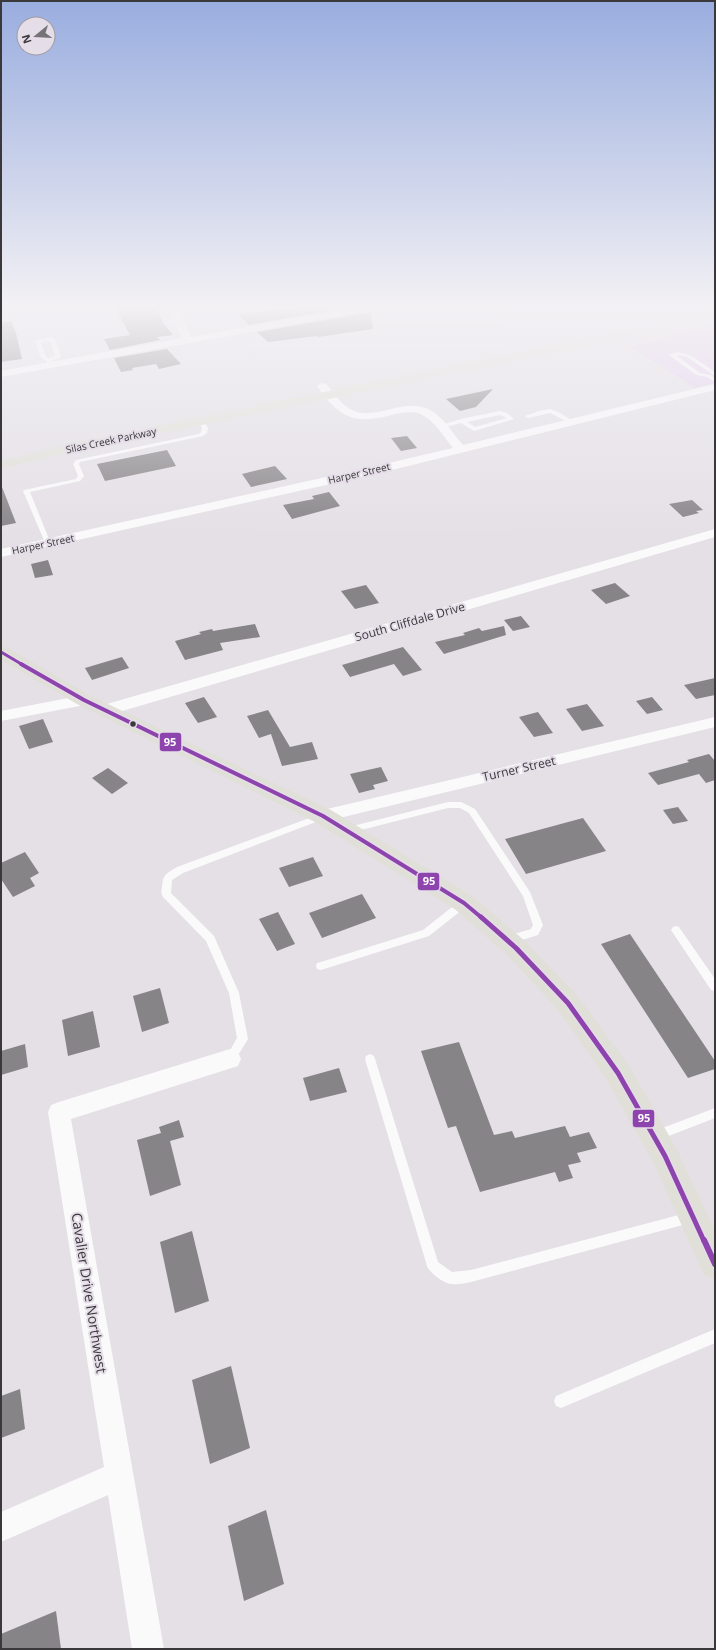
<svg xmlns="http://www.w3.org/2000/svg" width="716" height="1650" font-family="'Open Sans',sans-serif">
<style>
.green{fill:#e5ceef}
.building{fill:#868487}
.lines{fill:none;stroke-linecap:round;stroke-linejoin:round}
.service{fill:#fbfafb;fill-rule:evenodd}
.minor{fill:#fbfafb;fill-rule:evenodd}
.primary{fill:#e0e0d8;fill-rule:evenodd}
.bus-1-far3-casing{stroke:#e5dee8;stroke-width:5.5}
.bus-1-far2-casing{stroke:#e5dee8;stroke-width:7}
.bus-1-far1-casing{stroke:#e5dee8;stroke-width:8}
.bus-1-casing{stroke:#e5dee8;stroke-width:9}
.bus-1-far3{stroke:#8e44ad;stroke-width:3}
.bus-1-far2{stroke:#8e44ad;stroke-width:4}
.bus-1-far1{stroke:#8e44ad;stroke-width:5}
.bus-1{stroke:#8e44ad;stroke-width:6}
.bus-dot{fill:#3b383c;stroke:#e5dee8;stroke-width:1.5}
.labels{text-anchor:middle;stroke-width:4;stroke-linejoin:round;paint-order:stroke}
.far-street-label{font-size:10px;fill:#3b383c;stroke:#e5dee8}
.street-label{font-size:12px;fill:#3b383c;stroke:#e5dee8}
.near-street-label{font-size:14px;fill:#3b383c;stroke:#e5dee8}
.line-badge{stroke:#e5dee8;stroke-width:1.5}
.badge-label{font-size:11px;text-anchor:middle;font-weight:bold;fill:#fff}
</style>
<rect width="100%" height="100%" fill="#e4e0e6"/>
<path class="green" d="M715,326V383L695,388L631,347Z"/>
<g class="building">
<path d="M115,307H156L163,323L173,335L157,337L160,340L110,350L104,339L130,335Z"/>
<path d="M299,307H349L249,325L238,314Z"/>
<path d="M371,312L373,329L318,337L317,336L268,342L257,332Z"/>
<path d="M11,321L16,333L22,359L1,362V323Z"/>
<path d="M167,349L181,364L159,369L156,364L132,368L133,370L121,372L114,358Z"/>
<path d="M493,389L476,407L460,411L446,399Z"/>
<path d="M407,436L417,448L401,451L391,438Z"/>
<path d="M167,450L176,466L105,481L97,464Z"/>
<path d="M275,466L287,479L251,487L242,474Z"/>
<path d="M2,487L16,523L1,526V488Z"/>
<path d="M329,492L340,506L292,519L283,505L314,499L312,496Z"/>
<path d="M692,500L703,510L696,511L699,513L683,517L669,504Z"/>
<path d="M48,560L53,575L35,578L31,564Z"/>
<path d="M615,583L630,596L606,604L591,590Z"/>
<path d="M366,585L379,603L355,609L341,591Z"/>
<path d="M521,616L530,627L513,631L504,620Z"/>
<path d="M255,624L260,637L220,643L223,650L185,660L175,641L201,634L199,632L212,629L213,631Z"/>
<path d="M504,626L506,635L444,654L435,642L465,635L463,633L479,628L482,631Z"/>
<path d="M403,647L422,670L403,676L394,664L350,677L342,665Z"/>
<path d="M122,657L129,668L92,680L85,668Z"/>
<path d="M715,678V695L696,699L684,685Z"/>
<path d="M204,697L217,717L198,723L185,703Z"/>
<path d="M652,697L663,710L647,714L636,701Z"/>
<path d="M587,704L604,726L582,731L566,709Z"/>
<path d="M268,710L290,747L312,742L318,759L282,766L271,734L259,738L247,716Z"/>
<path d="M538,712L553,733L534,737L519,717Z"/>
<path d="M43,719L53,742L29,749L19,726Z"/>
<path d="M709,754L715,761V780L706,783L699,774L658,785L648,773L689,762L687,760Z"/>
<path d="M381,767L388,781L373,785L375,789L359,793L350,774Z"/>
<path d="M108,768L128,783L112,794L92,778Z"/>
<path d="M678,807L688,821L673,824L663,810Z"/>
<path d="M583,818L606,851L526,874L505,839Z"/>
<path d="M25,852L39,873L30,878L35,886L13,897L1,879V863Z"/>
<path d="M313,857L323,876L289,887L279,868Z"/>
<path d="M362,894L376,918L322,938L309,913Z"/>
<path d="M278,912L295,944L277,951L259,919Z"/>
<path d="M630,934L715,1061V1069L688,1078L601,944Z"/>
<path d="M160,988L169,1023L142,1032L133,996Z"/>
<path d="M93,1011L100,1047L68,1056L62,1020Z"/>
<path d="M459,1042L494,1135L512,1131L515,1138L565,1126L570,1137L589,1132L597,1148L577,1153L581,1162L568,1165L573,1178L559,1182L555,1172L480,1192L456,1126L448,1128L421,1051Z"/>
<path d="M25,1044L28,1067L1,1075V1051Z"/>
<path d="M339,1068L347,1092L310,1101L303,1078Z"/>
<path d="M179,1120L184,1137L170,1141L181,1185L150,1196L137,1140L161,1133L159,1127Z"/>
<path d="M192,1231L209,1301L175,1313L160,1242Z"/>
<path d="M231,1366L250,1448L210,1464L192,1380Z"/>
<path d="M20,1389L25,1429L1,1438V1396Z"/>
<path d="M266,1510L284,1584L244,1601L228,1526Z"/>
<path d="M56,1611L61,1649H1V1634Z"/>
</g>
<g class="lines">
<g class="service">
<path d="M52,337L55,339L61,357L52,361L53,365L50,367L47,365V361L41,358L35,341ZM50,341L55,356L49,358L46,357L41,342Z"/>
<path d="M677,352L690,355L715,372V376L687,357L676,355L700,373L711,375L715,378V382L707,377L696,375L669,355Z"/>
<path d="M550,409L560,413L573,421L568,422L550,413L528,418L525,416L539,411Z"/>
<path d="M500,411L507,413L514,419L474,431L461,423L441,428L438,426L461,419ZM500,415L507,418L475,427L467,422Z"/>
<path d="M201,419L203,420L208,428L207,433L203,436L80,462L79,464L84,476L80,481L30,492L51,544L48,546L46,545L23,491L24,490L76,479L78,476L73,464L76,460L199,434L201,432L202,428L198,421Z"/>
<path d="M448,802H461L475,809L530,892L543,925L538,935L509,944L505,943L504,940L505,937L531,929L533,925L523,896L469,813L460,808H448L349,833L344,830L349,827Z"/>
<path d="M323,813L326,814L327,816L326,818L183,873L172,880L171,893L214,936L239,993L248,1039L234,1062L230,1064L226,1062L225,1059L237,1038L229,993L206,941L163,897C161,893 161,891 162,887C163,874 166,874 177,867Z"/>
<path d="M464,899L467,900L469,903L467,906L429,936L321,970L317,969L316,966L317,963L321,962L423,930L461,900Z"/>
<path d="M676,926L679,927L715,979V991L711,990L671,930L673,927Z"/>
<path d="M370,1054L374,1056L375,1059L438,1262L452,1272L471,1270L690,1212L694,1214L696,1218L694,1222L471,1282C465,1283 458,1285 452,1284C444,1284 430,1273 427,1266L365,1059L366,1056Z"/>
<path d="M715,1108V1118L656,1141L652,1140L650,1136L652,1132Z"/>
<path d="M715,1329V1343L561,1408L556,1406L554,1401L556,1396Z"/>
</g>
<g class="minor">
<path d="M168,307H178L191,337L357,307H377L372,310L1,377V371L182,338Z"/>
<path d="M322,383L326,384C334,392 341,405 352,410C377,422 405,395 432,411C445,419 453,434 463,445L715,384V390L380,473L1,557V549L380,465L453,448C444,437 436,423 424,416C417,411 409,412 401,413C390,415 379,419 368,419C344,421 329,404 317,386Z"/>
<path d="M715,529V537L112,714L106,715L100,714L98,710L100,706Z"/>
<path d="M84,695L90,696L92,700L90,704L1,721V711Z"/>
<path d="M715,717V727L323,822L317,821L314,816L317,811L323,810Z"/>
<path d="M230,1049L238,1052L241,1059L238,1066L71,1119L164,1649H132L108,1495L1,1542V1512L104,1467L48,1112L51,1105L59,1102Z"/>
</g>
<g class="primary">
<path d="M715,312V320L70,452L1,469V461L70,444Z"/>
<path d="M1,646L8,648L91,696L331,810L472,896L525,941L577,995L628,1064L675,1146L715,1230V1279L704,1275L655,1166L608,1082L559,1011L507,955L456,910L315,822L77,704L1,660Z"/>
</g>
<defs>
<path id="bus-1-far3" d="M1,652L23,665"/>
<path id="bus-1-far2" d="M21,664L84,700L323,816L464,903L482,918"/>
<path id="bus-1-far1" d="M481,917L516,948L568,1003L618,1073L665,1156L704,1241"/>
<path id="bus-1" d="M704,1240L715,1264"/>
</defs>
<use href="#bus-1-far3" class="bus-1-far3-casing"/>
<use href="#bus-1-far2" class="bus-1-far2-casing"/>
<use href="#bus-1-far1" class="bus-1-far1-casing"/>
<use href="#bus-1" class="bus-1-casing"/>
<use href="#bus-1-far3" class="bus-1-far3"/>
<use href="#bus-1-far2" class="bus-1-far2"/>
<use href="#bus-1-far1" class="bus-1-far1"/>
<use href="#bus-1" class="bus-1"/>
</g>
<linearGradient id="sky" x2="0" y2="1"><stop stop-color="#99addf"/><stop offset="0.57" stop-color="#f3f1f4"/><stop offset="1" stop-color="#f3f1f4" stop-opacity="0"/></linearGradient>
<rect width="716" height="538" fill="url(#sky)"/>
<circle class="bus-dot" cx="133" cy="724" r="3.5"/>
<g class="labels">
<g class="far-street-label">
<text transform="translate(111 440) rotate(-12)" y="4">Silas Creek Parkway</text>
<text transform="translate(359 473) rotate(-13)" y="4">Harper Street</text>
<text transform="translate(43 544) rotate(-12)" y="4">Harper Street</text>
</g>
<g class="street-label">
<text transform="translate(410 622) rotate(-16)" y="4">South Cliffdale Drive</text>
<text transform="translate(519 769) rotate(-13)" y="4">Turner Street</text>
</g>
<g class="near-street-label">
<text transform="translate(89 1293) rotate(81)" y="5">Cavalier Drive Northwest</text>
</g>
</g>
<g class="line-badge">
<rect x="159" y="732" width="23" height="20" rx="4" fill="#8e44ad"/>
<rect x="417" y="872" width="23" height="19" rx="4" fill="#8e44ad"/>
<rect x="632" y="1109" width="23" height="19" rx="4" fill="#8e44ad"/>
</g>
<g class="badge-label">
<text x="170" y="746">95</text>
<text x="429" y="885">95</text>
<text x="644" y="1122">95</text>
</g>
<rect width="716" height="1650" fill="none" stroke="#3b383c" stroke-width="4"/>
<g transform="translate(36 36) rotate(252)"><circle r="19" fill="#e5dee8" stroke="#a19ca3"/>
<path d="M0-3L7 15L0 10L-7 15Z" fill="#767378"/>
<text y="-6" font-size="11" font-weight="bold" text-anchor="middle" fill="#3b383c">N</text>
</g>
</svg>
